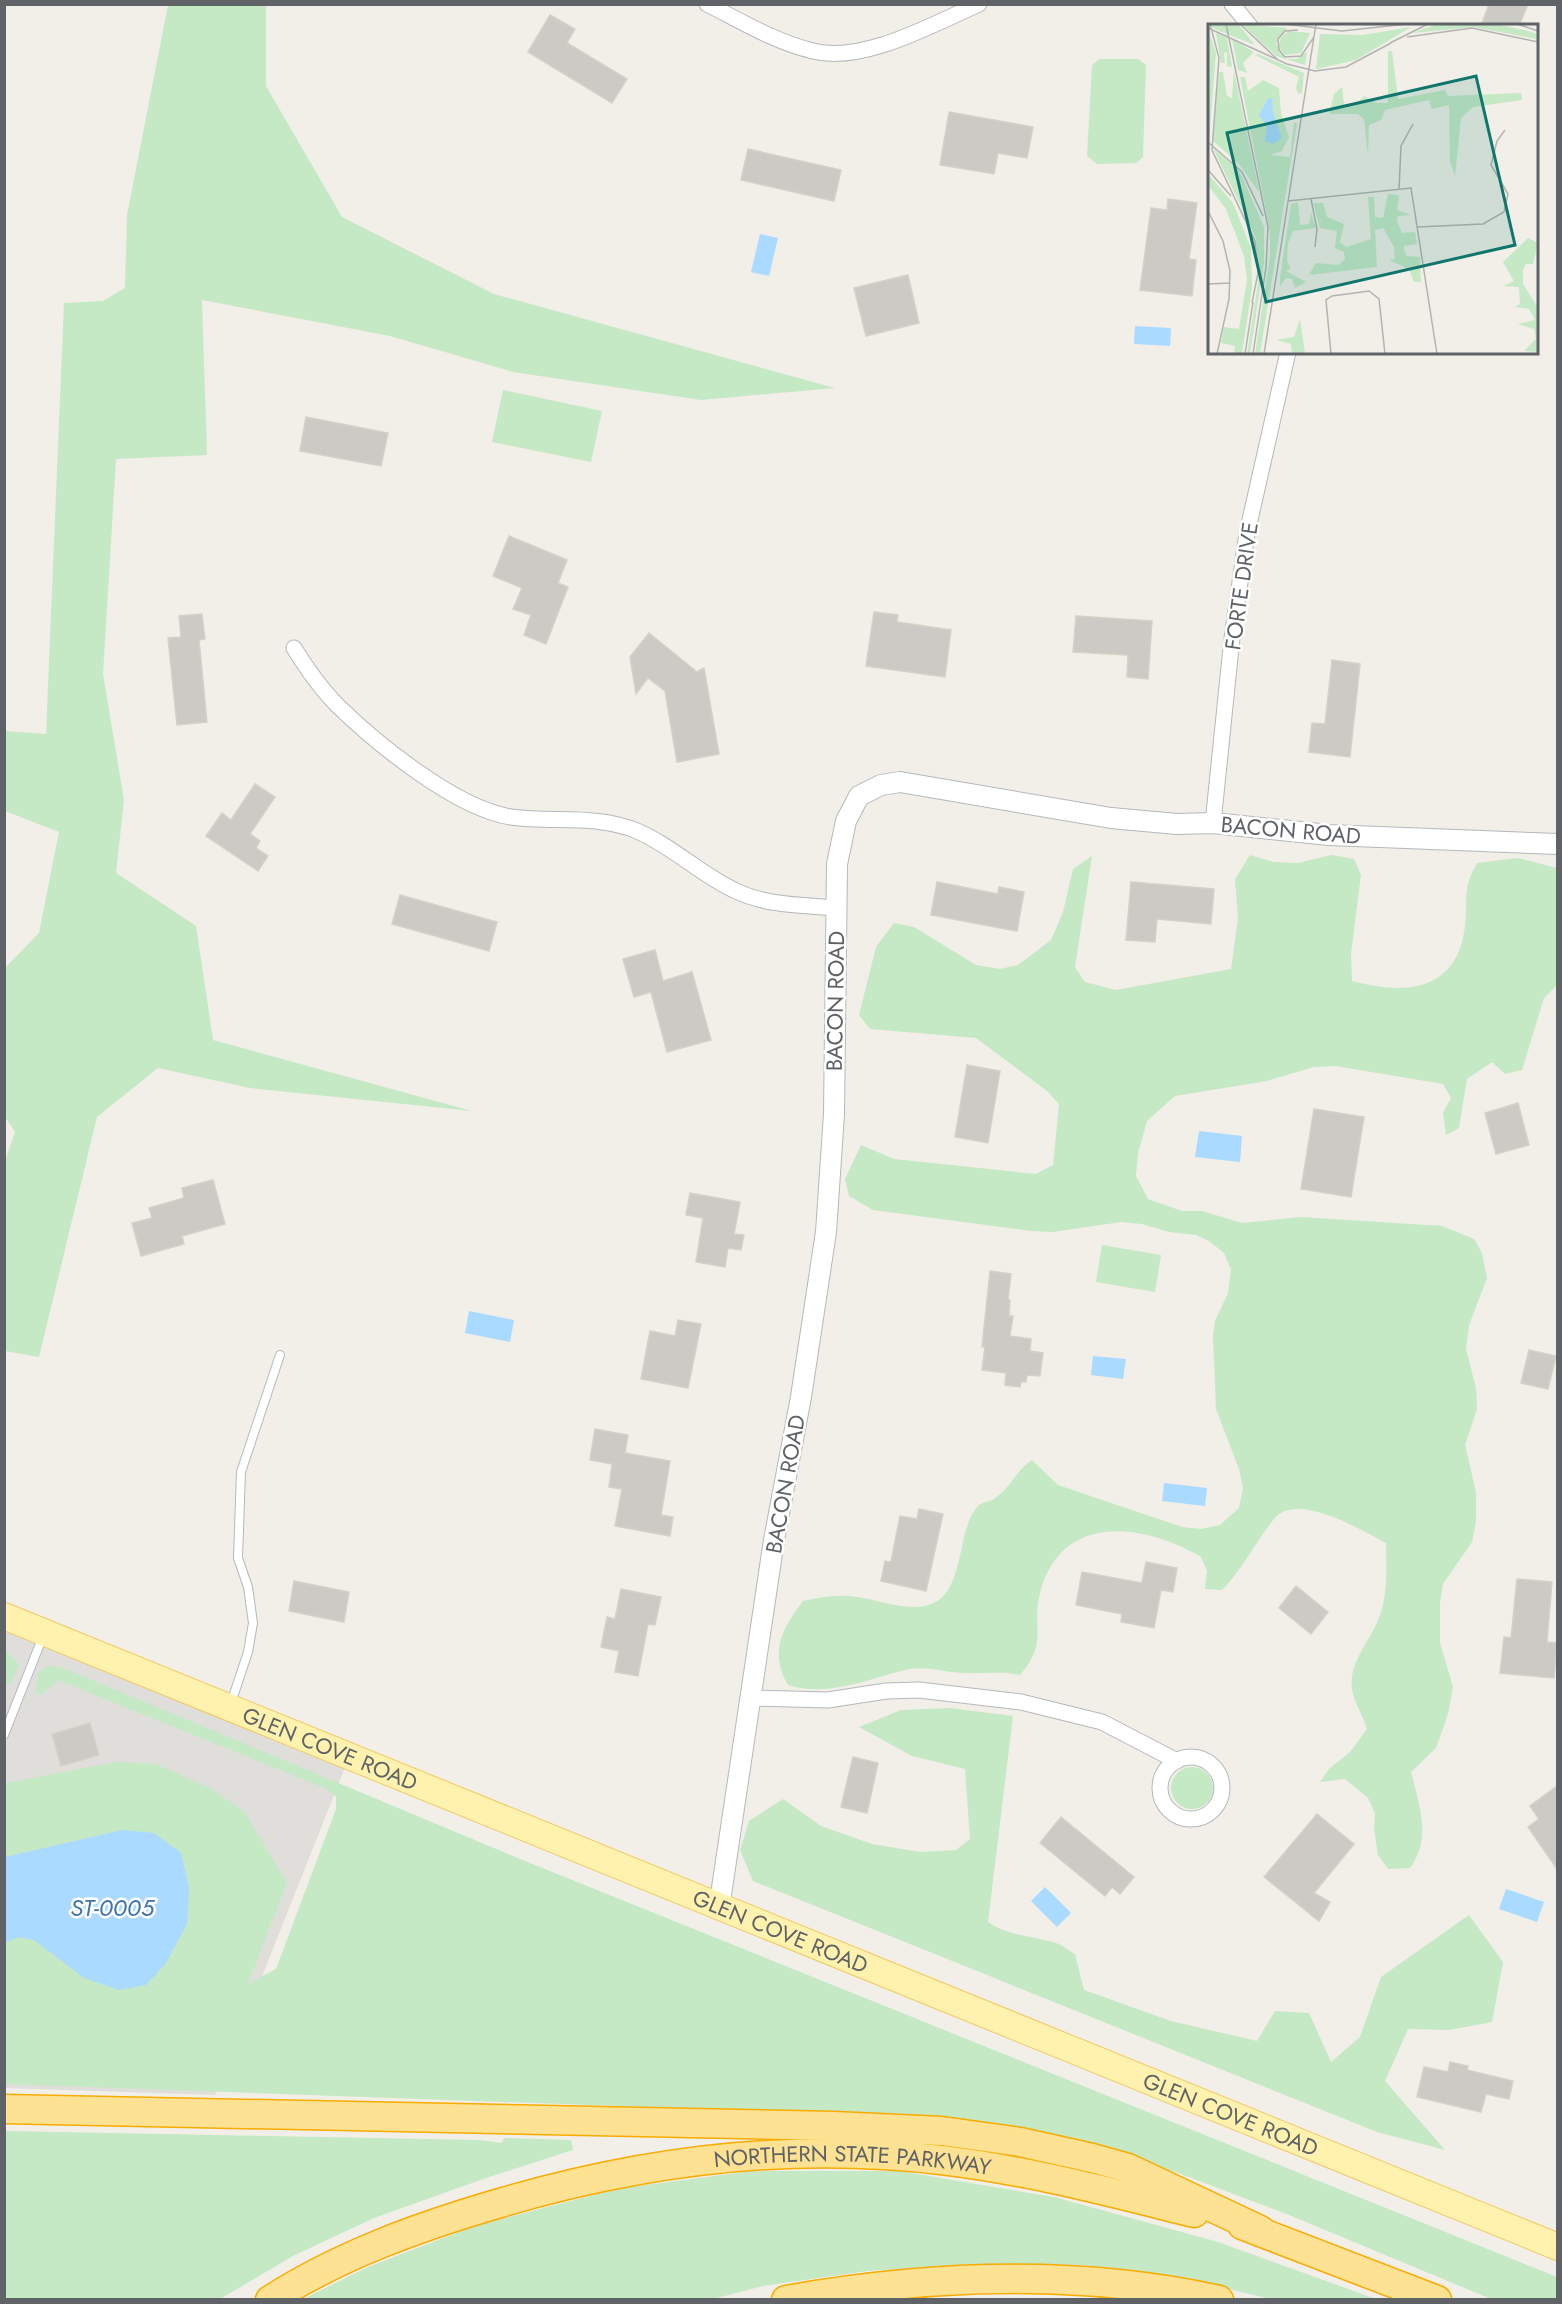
<svg xmlns="http://www.w3.org/2000/svg" width="1562" height="2304" font-family="Jost,sans-serif">
<style>
.industrial{fill:#e0deda}
.green{fill:#c5e8c5}
.water{fill:#aadaff}
.building{fill:#cccac5;stroke:#d6d1c6;stroke-width:1.5}
.lines{fill:none;stroke-linecap:round;stroke-linejoin:round}
.service-casing{stroke:#b5b8bc;stroke-width:10}
.minor-casing{stroke:#b5b8bc;stroke-width:17}
.tertiary-casing{stroke:#b5b8bc;stroke-width:22}
.primary-casing{stroke:#f2c960;stroke-width:28}
.motorway-casing{stroke:#f9ab00;stroke-width:31}
.service{stroke:#fff;stroke-width:8}
.minor{stroke:#fff;stroke-width:15}
.tertiary{stroke:#fff;stroke-width:20}
.primary{stroke:#fff2af;stroke-width:26}
.motorway{stroke:#fde293;stroke-width:28}
.labels{text-anchor:middle;stroke-width:5;stroke-linejoin:round;paint-order:stroke}
.street-label{font-size:22px;fill:#5f6368;stroke:#fff}
.water-label{font-size:24px;font-style:italic;fill:#4174aa;stroke:#fff}
.inset-road{fill:none;stroke:#b3b3b1;stroke-width:1.5}
.view{fill:#0f766e;fill-opacity:0.15;stroke:#0f766e;stroke-width:3}
.inset-edge{fill:none;stroke:#5f6368;stroke-width:3}
</style>
<rect width="100%" height="100%" fill="#f1efe8"/>
<path class="industrial" d="M4,1629L346,1765L215,2095L5,2088Z"/>
<g class="green">
<path d="M168,5H266V86L342,217L494,294L835,388L701,400L513,372L390,336L202,300L207,455L116,459L103,674L124,800L116,873L196,926L213,1040L472,1111L250,1088L158,1068L97,1117L39,1357L5,1351V1161L15,1132L5,1117L4,969L39,933L59,832L5,811V731L46,734L64,303L103,301L125,288L127,215Z"/>
<path d="M1100,59H1138L1146,65L1143,157L1136,163L1097,164L1087,156L1092,65Z"/>
<path d="M503,390L602,411L591,462L492,442Z"/>
<path d="M1250,855L1274,862L1298,863L1331,855L1354,859L1361,875L1351,954L1352,981C1404,995 1457,993 1465,926C1468,899 1462,889 1477,863L1518,858L1557,868V985L1544,998L1522,1070L1505,1074L1492,1062L1467,1079L1459,1128L1446,1135L1443,1113L1451,1098L1443,1084L1335,1066L1314,1067L1267,1081L1175,1096L1147,1121L1138,1153L1136,1176L1148,1199L1182,1211H1202L1242,1223L1301,1217L1442,1226L1474,1239L1482,1253L1487,1278L1469,1325L1466,1349L1476,1388L1477,1409L1465,1445L1476,1492V1521L1472,1542L1443,1584L1440,1603V1643L1453,1687L1448,1714L1436,1748L1411,1772C1419,1804 1432,1839 1410,1868L1388,1869L1378,1855L1374,1829L1375,1813L1368,1798L1345,1779L1320,1782L1329,1769L1350,1752L1367,1729C1363,1716 1354,1702 1352,1689C1348,1661 1374,1637 1381,1612C1388,1590 1386,1565 1386,1543C1361,1530 1297,1491 1274,1519C1255,1542 1243,1569 1222,1590L1205,1589L1207,1571L1201,1557C1143,1523 1061,1512 1040,1593C1031,1628 1049,1641 1020,1675C1001,1671 985,1674 965,1673C947,1673 929,1666 910,1669C869,1678 829,1698 788,1685C769,1652 782,1629 803,1601C822,1597 838,1594 857,1597C879,1600 903,1610 925,1606C967,1598 955,1530 978,1506C982,1502 989,1502 994,1499C1011,1488 1016,1470 1032,1460L1058,1485L1182,1527L1201,1529L1220,1525L1239,1508L1243,1488L1239,1469L1216,1409L1213,1336L1215,1321L1228,1293L1231,1269L1224,1253L1209,1241L1196,1235L1169,1232L1142,1224L1121,1222L1053,1232L1032,1231L873,1210L849,1196L845,1179L861,1145L894,1159L1036,1174L1053,1165L1059,1104L1047,1091L976,1038L870,1029L859,1015L876,947L894,923L914,927L976,965L1000,969L1018,965L1051,940L1063,912L1073,869L1092,856L1075,967L1085,982L1116,990L1231,969L1238,918L1235,879Z"/>
<path d="M1102,1245L1161,1255L1155,1292L1096,1282Z"/>
<path d="M4,1649L19,1664L11,1683L5,1684Z"/>
<path d="M48,1666L61,1667L520,1859L1557,2277V2299H1491L1289,2215L1178,2173L1078,2145L784,2112L5,2084V1783L116,1762L156,1764L210,1788L244,1811L287,1883L248,1984L276,1969L336,1809V1797L327,1789L58,1680L41,1695L35,1693L39,1672Z"/>
<path d="M950,1708L1013,1716L988,1922C1009,1936 1030,1936 1053,1942C1061,1944 1068,1950 1075,1954L1084,1990L1171,2021L1257,2041L1275,2011L1309,2013L1331,2062L1360,2037L1381,1977L1469,1915L1503,1962L1492,2022L1449,2030L1408,2029L1385,2081L1445,2150L1377,2132L753,1881L740,1850L749,1821L783,1799L821,1826L872,1844L920,1852L956,1850L970,1839L965,1769L912,1756L859,1727L901,1710Z"/>
<circle cx="1192" cy="1788" r="21"/>
<path d="M5,2131L479,2140L502,2143L504,2138L571,2140L573,2150L486,2178L374,2218L293,2256L220,2299L5,2300Z"/>
<path d="M753,2171H899L1054,2197L1218,2242L1376,2299H1270L1185,2278L1082,2265L976,2264L867,2271L763,2286L713,2299L301,2300L368,2267L477,2225L622,2188Z"/>
</g>
<g class="water">
<path d="M760,234L778,238L769,276L751,272Z"/>
<path d="M1135,326L1171,328L1170,346L1134,344Z"/>
<path d="M1199,1131L1242,1136L1240,1162L1195,1157Z"/>
<path d="M469,1311L514,1320L510,1342L465,1333Z"/>
<path d="M1093,1356L1126,1359L1123,1379L1091,1375Z"/>
<path d="M1164,1483L1207,1488L1205,1506L1162,1501Z"/>
<path d="M122,1830L154,1833L181,1853L189,1888L187,1924L166,1963L146,1985L119,1990L84,1978L34,1940L18,1937L5,1943V1857Z"/>
<path d="M1045,1887L1071,1913L1057,1927L1031,1901Z"/>
<path d="M1506,1889L1544,1902L1537,1922L1499,1909Z"/>
</g>
<g class="building">
<path d="M1489,4H1528L1519,26H1481Z"/>
<path d="M550,15L575,29L567,43L627,79L612,103L528,52Z"/>
<path d="M949,112L1033,127L1027,158L998,153L994,174L940,165Z"/>
<path d="M748,149L841,170L834,201L741,180Z"/>
<path d="M1168,199L1197,203L1189,259L1196,260L1192,296L1140,290L1151,208L1167,210Z"/>
<path d="M908,275L919,323L866,336L854,288Z"/>
<path d="M306,417L388,433L381,466L300,451Z"/>
<path d="M509,536L567,560L558,583L568,587L546,644L524,635L531,615L513,609L522,588L493,576Z"/>
<path d="M874,612L898,615L897,622L951,630L945,677L866,666Z"/>
<path d="M202,614L205,639L199,640L207,722L177,725L168,638L181,637L179,616Z"/>
<path d="M1076,616L1152,621L1148,679L1127,677L1128,655L1073,652Z"/>
<path d="M649,633L697,672L704,668L719,754L677,762L665,691L648,678L636,694L630,657Z"/>
<path d="M1332,660L1360,664L1350,757L1309,752L1312,723L1325,724Z"/>
<path d="M255,784L275,797L250,834L260,841L256,848L268,856L258,871L206,836L222,813L231,820Z"/>
<path d="M937,882L998,894L999,887L1024,892L1017,931L931,915Z"/>
<path d="M1131,882L1214,889L1211,924L1157,919L1155,942L1126,940Z"/>
<path d="M400,895L497,922L489,951L392,924Z"/>
<path d="M655,950L663,981L692,972L711,1040L667,1052L651,992L634,997L623,959Z"/>
<path d="M967,1065L1000,1071L988,1143L955,1137Z"/>
<path d="M1518,1103L1529,1145L1496,1154L1485,1113Z"/>
<path d="M1314,1109L1364,1117L1351,1197L1301,1189Z"/>
<path d="M213,1180L225,1224L182,1236L184,1244L141,1256L132,1223L152,1218L149,1208L184,1198L182,1188Z"/>
<path d="M690,1193L740,1202L734,1234L744,1235L741,1250L728,1248L725,1267L696,1262L703,1218L686,1215Z"/>
<path d="M990,1271L1011,1274L1008,1300H1010L1009,1316H1013L1010,1336L1031,1339L1030,1351L1043,1353L1040,1376L1027,1375L1026,1382H1021L1020,1387L1005,1385L1006,1373L982,1370L985,1347H982Z"/>
<path d="M678,1320L701,1324L688,1388L641,1379L650,1331L675,1336Z"/>
<path d="M1529,1350L1556,1356L1548,1389L1521,1383Z"/>
<path d="M595,1429L628,1435L625,1453L670,1461L661,1515L673,1517L670,1536L615,1526L622,1489L609,1487L612,1464L590,1460Z"/>
<path d="M919,1509L943,1514L926,1591L881,1581L885,1561L891,1562L900,1516L917,1519Z"/>
<path d="M1146,1562L1177,1568L1173,1592L1161,1590L1154,1628L1121,1622L1122,1614L1076,1605L1082,1572L1142,1583Z"/>
<path d="M1517,1579L1552,1582L1547,1642L1557,1643L1554,1678L1500,1673L1504,1637L1511,1638Z"/>
<path d="M294,1581L349,1592L344,1622L289,1611Z"/>
<path d="M1296,1586L1328,1612L1311,1634L1279,1608Z"/>
<path d="M621,1589L661,1597L655,1625L648,1624L638,1676L615,1672L619,1651L601,1647L607,1617L615,1619Z"/>
<path d="M90,1723L99,1755L61,1766L52,1734Z"/>
<path d="M853,1757L878,1763L867,1813L841,1807Z"/>
<path d="M1557,1786V1869L1528,1827L1539,1819L1530,1806Z"/>
<path d="M1317,1814L1354,1844L1314,1893L1330,1902L1319,1921L1264,1877Z"/>
<path d="M1061,1817L1134,1877L1120,1894L1112,1887L1105,1896L1040,1843Z"/>
<path d="M1450,2062L1468,2066L1467,2070L1513,2081L1509,2099L1486,2094L1481,2112L1417,2097L1424,2067L1448,2072Z"/>
</g>
<g class="lines">
<defs>
<g id="service">
<path d="M231,1703L248,1652L253,1623L248,1587L238,1558L241,1472L280,1355"/>
<path d="M4,1735L43,1636"/>
</g>
<g id="minor">
<path d="M707,4C741,21 775,42 813,51C863,64 933,24 979,4"/>
<path d="M1232,4L1250,26"/>
<path d="M294,648C307,669 320,688 338,706C377,744 457,809 511,817C554,823 596,814 637,831C672,846 700,874 734,890C766,906 802,905 836,908"/>
<path d="M1213,823L1232,638L1247,533L1288,352"/>
<path d="M749,1698L828,1700L886,1691L919,1690L1021,1702L1102,1722L1177,1761"/>
<circle cx="1191" cy="1788" r="31"/>
</g>
<path id="tertiary" d="M719,1908L774,1540L801,1397L826,1232L834,1114L837,864L846,821L859,796L881,785L900,782L1111,818L1177,824L1213,823L1329,835L1558,844"/>
<g id="primary">
<path id="s1" d="M4,1616L1558,2247"/>
</g>
<g id="motorway">
<path d="M4,2109L834,2126L942,2131L1020,2142L1092,2158L1128,2168L1260,2230"/>
<path d="M1242,2225L1437,2300"/>
<path id="s2" d="M270,2300C340,2255 421,2226 500,2203C642,2161 792,2142 941,2160C1027,2170 1110,2192 1194,2213"/>
<path d="M786,2300C928,2275 1078,2269 1219,2300"/>
</g>
</defs>
<use href="#service" class="service-casing"/>
<use href="#minor" class="minor-casing"/>
<use href="#tertiary" class="tertiary-casing"/>
<use href="#primary" class="primary-casing"/>
<use href="#motorway" class="motorway-casing"/>
<use href="#service" class="service"/>
<use href="#minor" class="minor"/>
<use href="#tertiary" class="tertiary"/>
<use href="#primary" class="primary"/>
<use href="#motorway" class="motorway"/>
</g>
<g class="labels">
<g class="street-label">
<text transform="translate(1241 586) rotate(-82)" y="8">FORTE DRIVE</text>
<text transform="translate(1291 830) rotate(5)" y="8">BACON ROAD</text>
<text transform="translate(835 1001) rotate(-89)" y="8">BACON ROAD</text>
<text transform="translate(785 1484) rotate(-80)" y="8">BACON ROAD</text>
<text dy="8" stroke="none"><textPath href="#s1" startOffset="352">GLEN COVE ROAD</textPath></text>
<text dy="8" stroke="none"><textPath href="#s1" startOffset="838">GLEN COVE ROAD</textPath></text>
<text dy="8" stroke="none"><textPath href="#s1" startOffset="1324">GLEN COVE ROAD</textPath></text>
<text dy="8" stroke="none"><textPath href="#s2" startOffset="608">NORTHERN STATE PARKWAY</textPath></text>
</g>
<g class="water-label">
<text x="112" y="1916">ST-0005</text>
</g>
</g>
<g transform="translate(1208 24)">
<rect width="330" height="330" fill="#f1efe8"/>
<path d="M0,0H30L47,21L9,6ZM34,0L79,4L68,19L78,35H88L99,28L97,41L68,32ZM229,0H287L320,7L330,10L329,15L266,3L205,9ZM203,3L148,36L108,45L112,10L155,11ZM0,5L8,29L1,115L0,114ZM81,7L102,9L93,29L77,31L71,23L73,13ZM8,9L19,14L24,43L19,42V28L16,29L17,39H13ZM24,15L46,28L35,39L39,49L30,46ZM180,27H184L190,75L237,66L240,72L313,69L314,76L265,83L253,94L247,152L242,137L241,81L224,85L221,76L177,86L173,96L161,101L160,131L156,95L150,90H122V86L126,70L134,63L136,80L146,82L156,72L168,79H180ZM50,30L96,49L94,69L90,70L88,64L91,53L47,31ZM26,47L51,167H50L31,140L4,116L11,48H15L19,72L24,74ZM32,53H37L40,67L55,56L71,64L73,89L81,113L74,127L62,131L82,133L86,98L89,100L52,330H47L62,233V208ZM5,124L32,148L56,203V239L42,330H39L50,259L48,214ZM0,150L25,179L43,224L44,263L34,330H26L27,322L13,319L16,303L31,305L39,256L36,232L18,185L0,161ZM180,170L191,171L189,186L203,191L190,192L189,197L194,209L207,208L209,220L196,222V226L199,232L212,233L213,258H206L201,245L181,236L187,235L186,223L175,204L167,206L169,243L101,251L108,239L131,241L137,235L136,228L127,224L129,207L112,204L105,179H115L119,193L136,200L132,218L138,223L163,215L160,173H166L167,193L175,194ZM90,178L92,201L101,200L103,188L108,204L85,207L80,219L79,238L83,244L78,247L98,258L87,264L84,255L78,254L72,262V254L83,180ZM320,214L330,219L325,240H318L315,246V260L330,284V328L316,327L328,315L326,305L310,300L327,296L321,285L307,283L312,280L311,263L295,262L306,257L295,238ZM92,295L97,330H84L83,320L68,316L86,313Z" fill="#c5e8c5"/>
<path d="M60,74H64L65,89L74,114L65,120L57,117L59,102L51,91Z" fill="#aadaff"/>
<path class="inset-road" d="M2,0L11,34L4,126L47,217L50,249L44,279M18,0L60,203L58,244M32,0L70,36M77,0L134,7L199,0M309,0L330,7M0,4L79,40L107,47L138,43L183,19M90,6L77,7L70,15L71,26L77,33L93,32L106,13M199,13L264,4L330,18M182,19L220,0M1,119L34,148L55,192M0,146L23,172M191,165L193,122L205,100M103,175L109,205L107,223M80,177L203,164L229,330M0,187L15,217L22,247L21,275L9,330M209,203L275,200L296,188L300,170L283,141L289,117L297,106M0,260L22,259M37,330L45,278M45,330L58,243M56,330L108,0M123,330L118,276L124,272L161,267L171,275L177,330"/>
<path class="view" d="M268,52L307,221L58,278L19,109Z"/>
<rect width="330" height="330" class="inset-edge"/>
</g>
<rect width="1562" height="2304" fill="none" stroke="#5f6368" stroke-width="12"/>
</svg>
